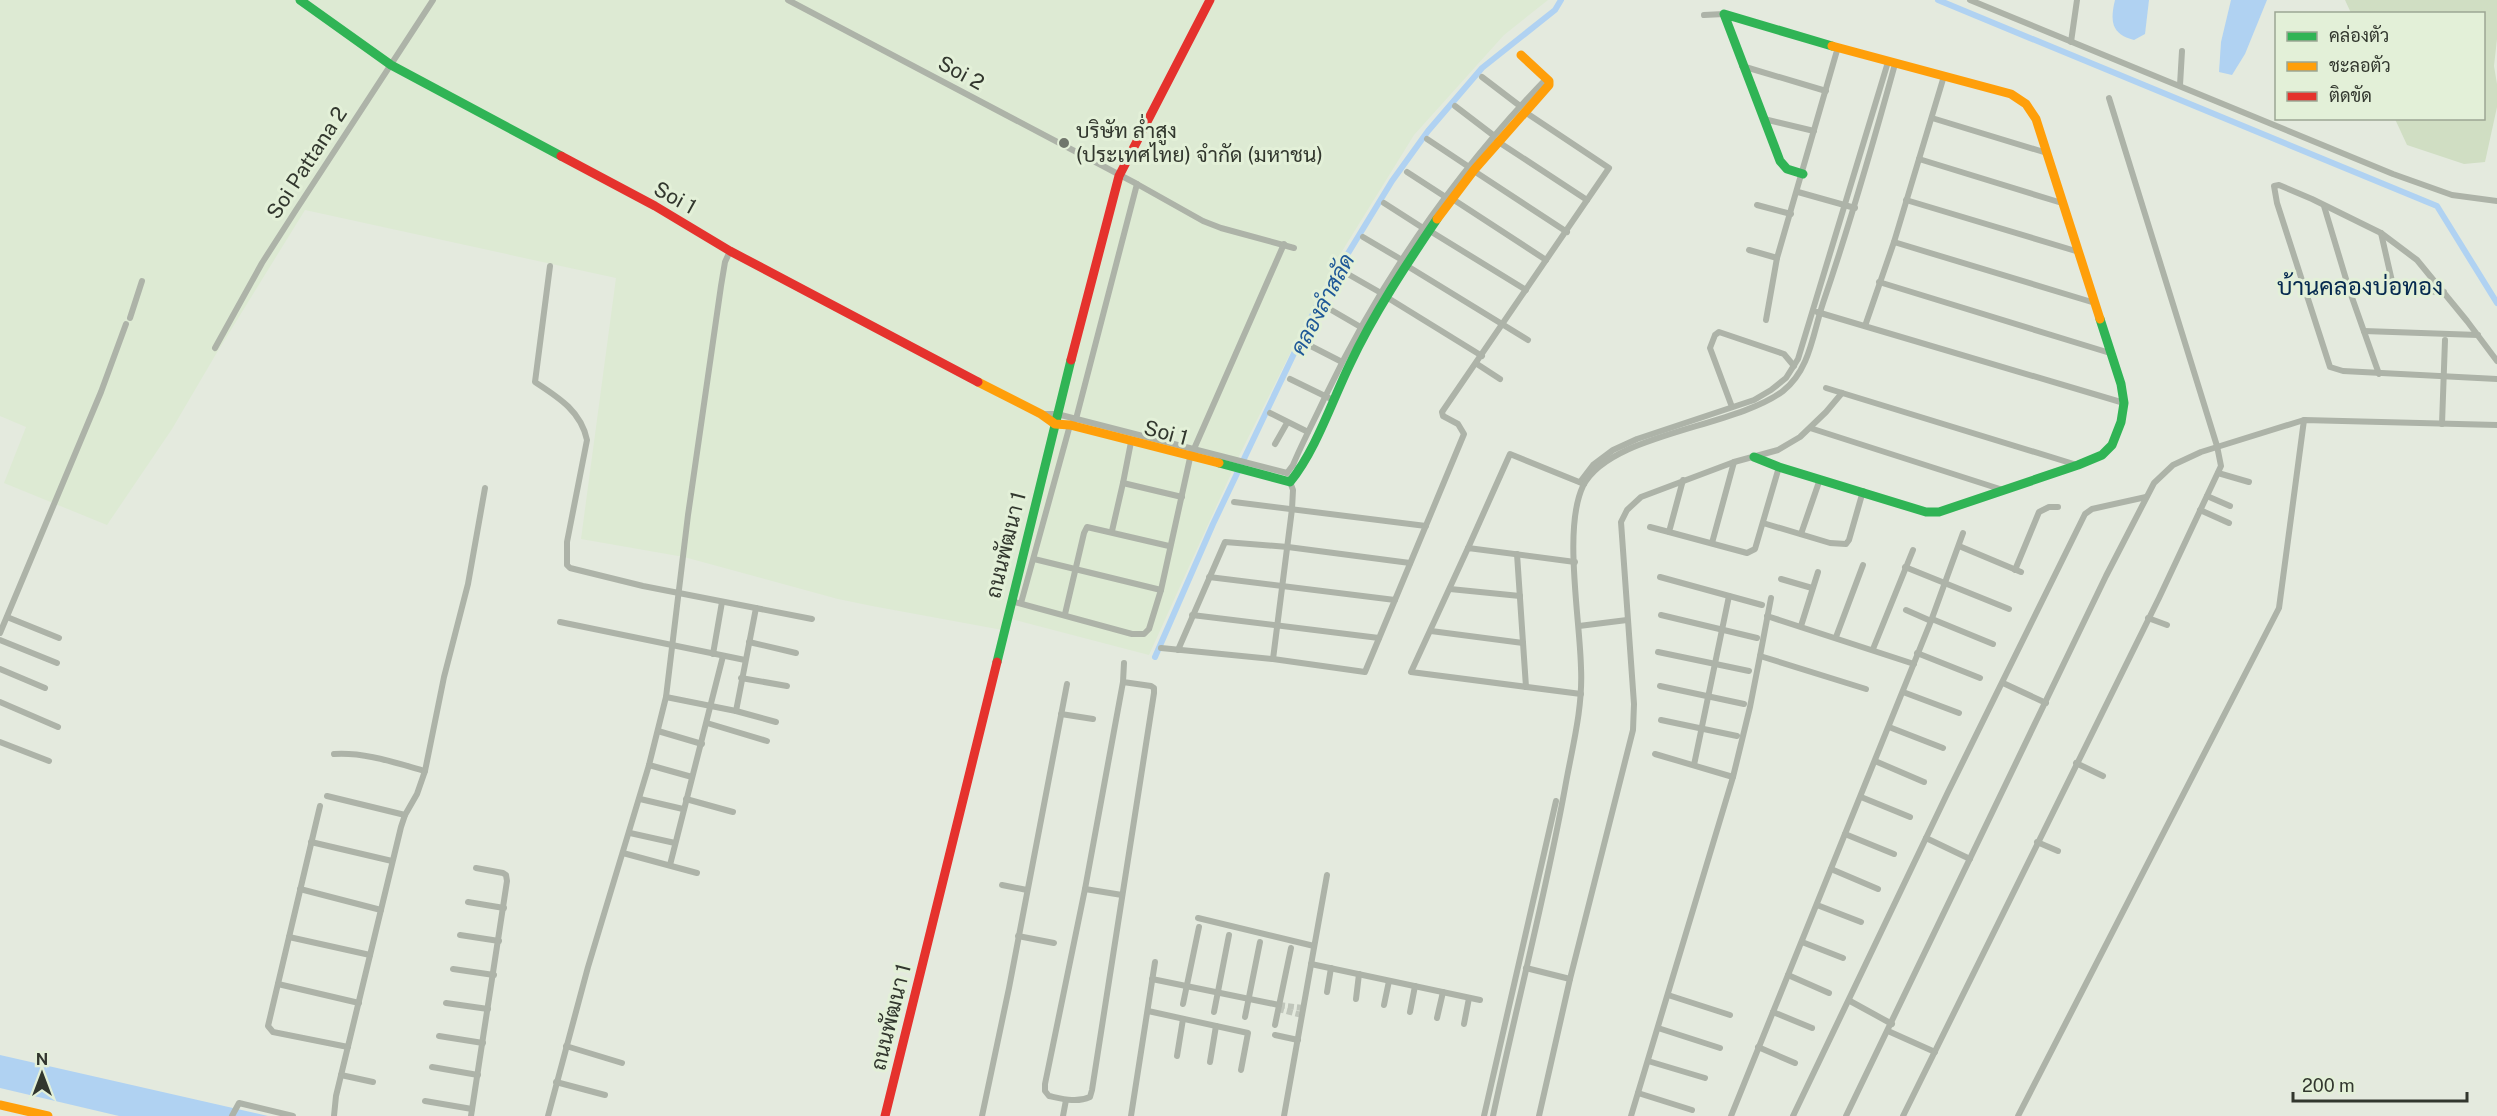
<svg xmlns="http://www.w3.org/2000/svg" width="2497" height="1116" font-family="'Public Sans',Sarabun,sans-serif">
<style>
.built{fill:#ddead3}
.green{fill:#d0dec3}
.water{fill:#b0d2f2}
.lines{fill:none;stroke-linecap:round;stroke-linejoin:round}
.canal{stroke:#b0d2f2;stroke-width:6}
.street-tunnel{stroke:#c0c6bb;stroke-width:6;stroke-dasharray:6 3;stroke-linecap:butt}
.street{stroke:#adb3a8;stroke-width:6}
.fast{stroke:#30b455;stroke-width:9}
.slow{stroke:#ff9f0a;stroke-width:9}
.jam{stroke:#e5322d;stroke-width:9}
.poi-dot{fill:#70766c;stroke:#e3f0d8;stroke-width:2}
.labels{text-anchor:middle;stroke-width:6;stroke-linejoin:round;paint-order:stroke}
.street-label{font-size:21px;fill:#32372e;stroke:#e3f0d8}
.poi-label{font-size:21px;fill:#32372e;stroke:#e3f0d8;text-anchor:start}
.water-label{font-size:22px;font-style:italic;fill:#1e5897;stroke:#e3f0d8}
.quarter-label{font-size:24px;fill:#05294f;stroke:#e3f0d8}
</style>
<rect width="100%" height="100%" fill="#e4eade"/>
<path class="built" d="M0,0H1548L1504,35L1414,135L1336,261L1240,454L1149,655L1011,619L1008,631L872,606L838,599L684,557L581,539L616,278L305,210L216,354L172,429L107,525L4,483L26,427L0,416Z"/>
<path class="green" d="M2345,0H2497V39L2494,66L2497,84V107L2485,162L2464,164L2407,145L2395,119L2484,118V14L2351,13Z"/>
<g class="water">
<path d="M2115,0H2149L2145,34L2134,40C2111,34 2110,21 2115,0Z"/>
<path d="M2231,0H2267L2245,54L2232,75L2219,72L2221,42Z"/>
<path d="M0,1055L268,1116H119L0,1088Z"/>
</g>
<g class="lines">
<g class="canal">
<path d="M1938,0L2437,206L2497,303"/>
<path d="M1155,657L1213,524L1319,301L1392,181L1428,131L1482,68L1555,10L1561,0"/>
</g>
<g class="street-tunnel">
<path d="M1279,1005L1303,1008"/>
<path d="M1278,1009L1302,1015"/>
</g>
<g class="street">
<path d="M788,0L1137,184L1203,221L1221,228L1294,248"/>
<path d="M1970,0L2393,174L2452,195L2497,201"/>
<path d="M1704,15L1724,14"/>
<path d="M2071,42L2077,0"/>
<path d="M1742,66L1826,91"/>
<path d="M1482,77L1520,106"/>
<path d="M2180,85L2182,51"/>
<path d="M1455,106L1493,135"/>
<path d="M1932,118L2047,153"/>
<path d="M1764,119L1814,131"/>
<path d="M1427,139L1469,167"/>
<path d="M1497,141L1587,200"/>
<path d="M1919,159L2062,203"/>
<path d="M1474,171L1567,232"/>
<path d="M1407,172L1444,196"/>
<path d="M1798,192L1855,208"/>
<path d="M1451,198L1546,260"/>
<path d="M1906,200L2079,252"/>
<path d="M1384,203L1423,228"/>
<path d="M1757,205L1791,214"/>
<path d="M2324,206L2349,289L2379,374"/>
<path d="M1430,231L1526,290"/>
<path d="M2381,233L2394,290"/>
<path d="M1363,237L1402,260"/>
<path d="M1894,242L2095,303"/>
<path d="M1749,250L1777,258"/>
<path d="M1404,264L1528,340"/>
<path d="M550,266L535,382C558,397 581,411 587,440L567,542V565L570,568L643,586L812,619"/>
<path d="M1346,273L1381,293"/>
<path d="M1879,282L2110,353"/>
<path d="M2349,289L2444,292"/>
<path d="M1388,298L1482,356"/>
<path d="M1321,304L1364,329"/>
<path d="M1817,312L2124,403"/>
<path d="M130,318L142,281"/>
<path d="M1766,320L1777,258L1838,47"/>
<path d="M1865,326L1894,242L1944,76"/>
<path d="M2364,331L2478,335"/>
<path d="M1301,341L1342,362"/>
<path d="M215,348L262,263L296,210L433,0"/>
<path d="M2497,361L2467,321L2417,260L2381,233L2312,199L2279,185L2274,186L2277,203L2330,367L2343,371L2497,379"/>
<path d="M1477,364L1500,379"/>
<path d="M1290,379L1329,398"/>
<path d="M1826,388L2077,465"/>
<path d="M1732,407L1710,348L1715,335L1719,332L1784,354L1794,366"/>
<path d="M1270,413L1308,432"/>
<path d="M1043,414H1057L1287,473"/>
<path d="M2442,424L2445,340"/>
<path d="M1810,428L2003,490"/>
<path d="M1275,444L1287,423"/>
<path d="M1287,473L1293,465C1303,441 1315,419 1326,395C1382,278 1456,172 1546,79"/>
<path d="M2218,473L2249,482"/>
<path d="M1683,480L1669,532L1747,553L1755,549L1779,467"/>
<path d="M1580,482L1593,465L1613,450L1637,439L1754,400L1771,390L1786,378L1798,359L1888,62"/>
<path d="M1123,483L1131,442"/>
<path d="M2207,496L2230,506"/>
<path d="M1234,502L1426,526"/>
<path d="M2200,510L2229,523"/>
<path d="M1763,523L1830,543L1846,544L1849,540L1863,491"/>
<path d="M1650,527L1669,532"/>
<path d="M1112,531L1123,483L1182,497"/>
<path d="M1801,534L1820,479"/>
<path d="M1712,543L1734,462"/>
<path d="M1959,546L2021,572"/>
<path d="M1468,548L1510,454L1584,484"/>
<path d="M1517,554L1526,687"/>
<path d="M1034,559L1161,590"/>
<path d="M1575,562L1468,548L1411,672L1581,694"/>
<path d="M1905,567L2009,609"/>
<path d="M2015,570L2039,512L2049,507H2058"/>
<path d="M1209,577L1395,600"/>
<path d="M1660,577L1762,605"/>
<path d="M1781,579L1812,588"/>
<path d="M1450,589L1520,596"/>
<path d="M1011,601L1132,634H1144L1149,629L1161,590L1190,458L1284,244"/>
<path d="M1021,603L1070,425L1076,419L1137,184"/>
<path d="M1906,610L1931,621"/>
<path d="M1065,614L1084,533L1087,527L1169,546"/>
<path d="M1192,615L1379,638"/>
<path d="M1661,615L1757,638"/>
<path d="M1767,616L1914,664"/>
<path d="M7,617L59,638"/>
<path d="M2148,618L2167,625"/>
<path d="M1932,619L1993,644"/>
<path d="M560,622L745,660"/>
<path d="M1579,626L1627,620"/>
<path d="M1801,626L1818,572"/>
<path d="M1431,631L1523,643"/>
<path d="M0,633L101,392L126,324"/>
<path d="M1836,637L1863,565"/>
<path d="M0,640L57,663"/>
<path d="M749,642L796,653"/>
<path d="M1161,648L1273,659L1365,672L1464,434L1458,424L1443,416L1442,412L1609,168L1525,112"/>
<path d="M1873,649L1913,550"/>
<path d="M1178,650L1225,542L1288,547L1410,563"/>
<path d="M1658,652L1749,671"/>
<path d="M1917,653L1980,678"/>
<path d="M713,654L722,602"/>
<path d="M1760,656L1771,598"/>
<path d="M1273,659L1292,509L1293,490L1289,479"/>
<path d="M0,669L45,688"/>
<path d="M741,678L787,686"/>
<path d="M1123,682L1151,686L1154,688V693L1092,1090L1090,1097C1077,1103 1063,1099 1049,1096L1045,1091V1084L1085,889L1123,682L1124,663"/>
<path d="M2003,683L2046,703"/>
<path d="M1660,686L1744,704"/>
<path d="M1903,692L1959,713"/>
<path d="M666,697L736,711L776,722"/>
<path d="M0,702L58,727"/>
<path d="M736,711L756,608"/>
<path d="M1061,714L1093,719"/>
<path d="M1661,720L1737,736"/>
<path d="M707,723L767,741"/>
<path d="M1889,727L1943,748"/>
<path d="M658,731L702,744"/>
<path d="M0,742L49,761"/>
<path d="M334,754C365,752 396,763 425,771"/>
<path d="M1655,754L1733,777"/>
<path d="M1875,761L1924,782"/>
<path d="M2076,763L2103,776"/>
<path d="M649,765L692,777"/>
<path d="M1694,765L1729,596"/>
<path d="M327,796L405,815"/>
<path d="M1861,797L1910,817"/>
<path d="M640,799L683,809"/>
<path d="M686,799L733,812"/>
<path d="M320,806L268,1026L273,1032L348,1047"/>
<path d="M630,833L675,843"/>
<path d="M1845,834L1894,854"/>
<path d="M1926,838L1970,859"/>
<path d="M311,842L392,861"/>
<path d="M2037,842L2058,851"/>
<path d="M623,853L697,873"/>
<path d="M670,865L723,656"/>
<path d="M1831,869L1878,889"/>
<path d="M1002,885L1027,890"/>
<path d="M300,889L381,910"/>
<path d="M1085,889L1122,895"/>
<path d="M468,902L504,908"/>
<path d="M1817,905L1861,922"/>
<path d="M1198,918L1314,946"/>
<path d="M460,935L499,941"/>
<path d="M1018,936L1054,943"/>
<path d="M289,937L370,955"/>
<path d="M1802,942L1843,958"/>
<path d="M1311,964L1480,1000"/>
<path d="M1526,968L1570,979"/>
<path d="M453,969L494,975"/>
<path d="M1788,975L1829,993"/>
<path d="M1152,979L1279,1005"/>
<path d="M278,984L359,1003"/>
<path d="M1327,992L1331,968"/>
<path d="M1668,995L1730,1015"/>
<path d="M1356,999L1359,974"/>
<path d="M1850,1001L1892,1024"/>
<path d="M446,1003L488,1009"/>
<path d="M1183,1004L1199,927"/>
<path d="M1384,1005L1389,981"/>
<path d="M1148,1011L1248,1033L1241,1070"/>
<path d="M1214,1012L1229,935"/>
<path d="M1410,1012L1415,986"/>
<path d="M1773,1012L1812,1028"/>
<path d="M1245,1017L1260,942"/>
<path d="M1437,1018L1443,992"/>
<path d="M1464,1024L1469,998"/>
<path d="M1275,1025L1291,948"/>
<path d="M1658,1028L1720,1048"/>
<path d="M1888,1031L1935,1052"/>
<path d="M1275,1035L1298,1040"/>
<path d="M439,1036L483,1043"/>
<path d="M566,1046L622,1063"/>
<path d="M1758,1047L1795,1063"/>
<path d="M1177,1056L1183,1019"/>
<path d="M1648,1061L1705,1078"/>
<path d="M1210,1062L1216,1026"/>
<path d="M432,1067L478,1075"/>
<path d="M341,1075L373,1082"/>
<path d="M556,1082L605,1095"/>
<path d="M1638,1093L1692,1110"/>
<path d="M425,1101L472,1109"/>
<path d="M232,1116L239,1103L293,1116"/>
<path d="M334,1116L336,1096L401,827L405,815L417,794L425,771L444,677L468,584L485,488"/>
<path d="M471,1116L507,881L506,875L503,873L476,868"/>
<path d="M548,1116L588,967L649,765L666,697L688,515L721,286L725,262L730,251"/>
<path d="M982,1116L1009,988L1067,684"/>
<path d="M1063,1116L1066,1100"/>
<path d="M1131,1116L1155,962"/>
<path d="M1284,1116L1327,875"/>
<path d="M1484,1116L1556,801"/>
<path d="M1493,1116C1516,1007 1545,898 1565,788C1572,748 1583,709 1581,668C1580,619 1563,528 1583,486C1610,433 1734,428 1783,391C1810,370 1813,333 1823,303C1850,224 1873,144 1895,64"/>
<path d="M1539,1116L1570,979L1633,730L1634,704L1621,522L1627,510L1641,497L1734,462L1778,450L1800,437L1826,412L1842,393"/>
<path d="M1631,1116L1733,777L1750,707L1760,656L1866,689"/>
<path d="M1731,1116L1931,621L1963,533"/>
<path d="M1793,1116L1948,792L2085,514L2092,509L2146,497"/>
<path d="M1846,1116L2106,576L2154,483L2173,465L2201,452L2304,420L2497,425"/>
<path d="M1903,1116L2159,598L2221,466L2217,446L2109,98"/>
<path d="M2018,1116L2279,608L2304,420"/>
</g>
<g class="fast">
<path d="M300,0L391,65L561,156"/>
<path d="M1803,174L1787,169L1780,161L1724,14L1832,46"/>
<path d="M1754,457L1779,467L1926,512H1939L2078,465L2102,455L2112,445L2121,422L2124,403L2121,384L2100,319"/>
<path d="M1219,463L1290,482C1316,450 1332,401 1350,364C1374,313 1406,265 1437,219"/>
<path d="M997,662L1071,360"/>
</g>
<g class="slow">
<path d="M1832,46L2011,94L2026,104L2036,119L2100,319"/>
<path d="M1437,219L1474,170L1549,85V81L1521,55"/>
<path d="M978,382L1041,414L1055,424L1070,425L1219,463"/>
<path d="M0,1105L48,1116"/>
</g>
<g class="jam">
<path d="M561,156L655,206L730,251L978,382"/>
<path d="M1071,360L1119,176L1210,0"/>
<path d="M885,1116L997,662"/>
</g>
</g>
<circle class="poi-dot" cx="1064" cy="143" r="6"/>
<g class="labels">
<g class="street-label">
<text transform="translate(961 73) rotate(28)" y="7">Soi 2</text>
<text transform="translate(307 163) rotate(-57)" y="7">Soi Pattana 2</text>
<text transform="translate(675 198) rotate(29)" y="7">Soi 1</text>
<text transform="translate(1166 433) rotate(15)" y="7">Soi 1</text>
<text transform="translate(1006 545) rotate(-76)" y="7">ถนนพัฒนา 1</text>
<text transform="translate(891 1017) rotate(-76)" y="7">ถนนพัฒนา 1</text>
</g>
<g class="poi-label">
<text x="1076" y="138">บริษัท ล่ำสูง<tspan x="1076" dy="24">(ประเทศไทย) จำกัด (มหาชน)</tspan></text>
</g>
<g class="water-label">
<text transform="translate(1322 304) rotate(-62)" y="8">คลองลำสลัด</text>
</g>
<g class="quarter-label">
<text x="2360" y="295">บ้านคลองบ่อทอง</text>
</g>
</g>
<rect x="2275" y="12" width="210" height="108" fill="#e3f0d8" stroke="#9ca694" stroke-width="1.5"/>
<rect x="2287" y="32" width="30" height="9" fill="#30b455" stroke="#9ca694" stroke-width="1.5"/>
<text x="2329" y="42" font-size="18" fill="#32372e">คล่องตัว</text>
<rect x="2287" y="62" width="30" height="9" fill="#ff9f0a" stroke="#9ca694" stroke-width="1.5"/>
<text x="2329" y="72" font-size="18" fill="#32372e">ชะลอตัว</text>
<rect x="2287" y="92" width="30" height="9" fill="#e5322d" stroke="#9ca694" stroke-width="1.5"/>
<text x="2329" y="102" font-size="18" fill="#32372e">ติดขัด</text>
<g transform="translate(42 1074)" stroke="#e3f0d8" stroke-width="4.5" paint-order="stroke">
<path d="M0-4.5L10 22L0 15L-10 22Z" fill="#32372e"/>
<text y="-9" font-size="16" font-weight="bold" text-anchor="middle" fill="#32372e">N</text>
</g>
<path d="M2293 1092v9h174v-9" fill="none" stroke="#32372e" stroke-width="3"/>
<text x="2302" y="1092" font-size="18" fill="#32372e" stroke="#e3f0d8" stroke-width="4.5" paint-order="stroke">200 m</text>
</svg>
